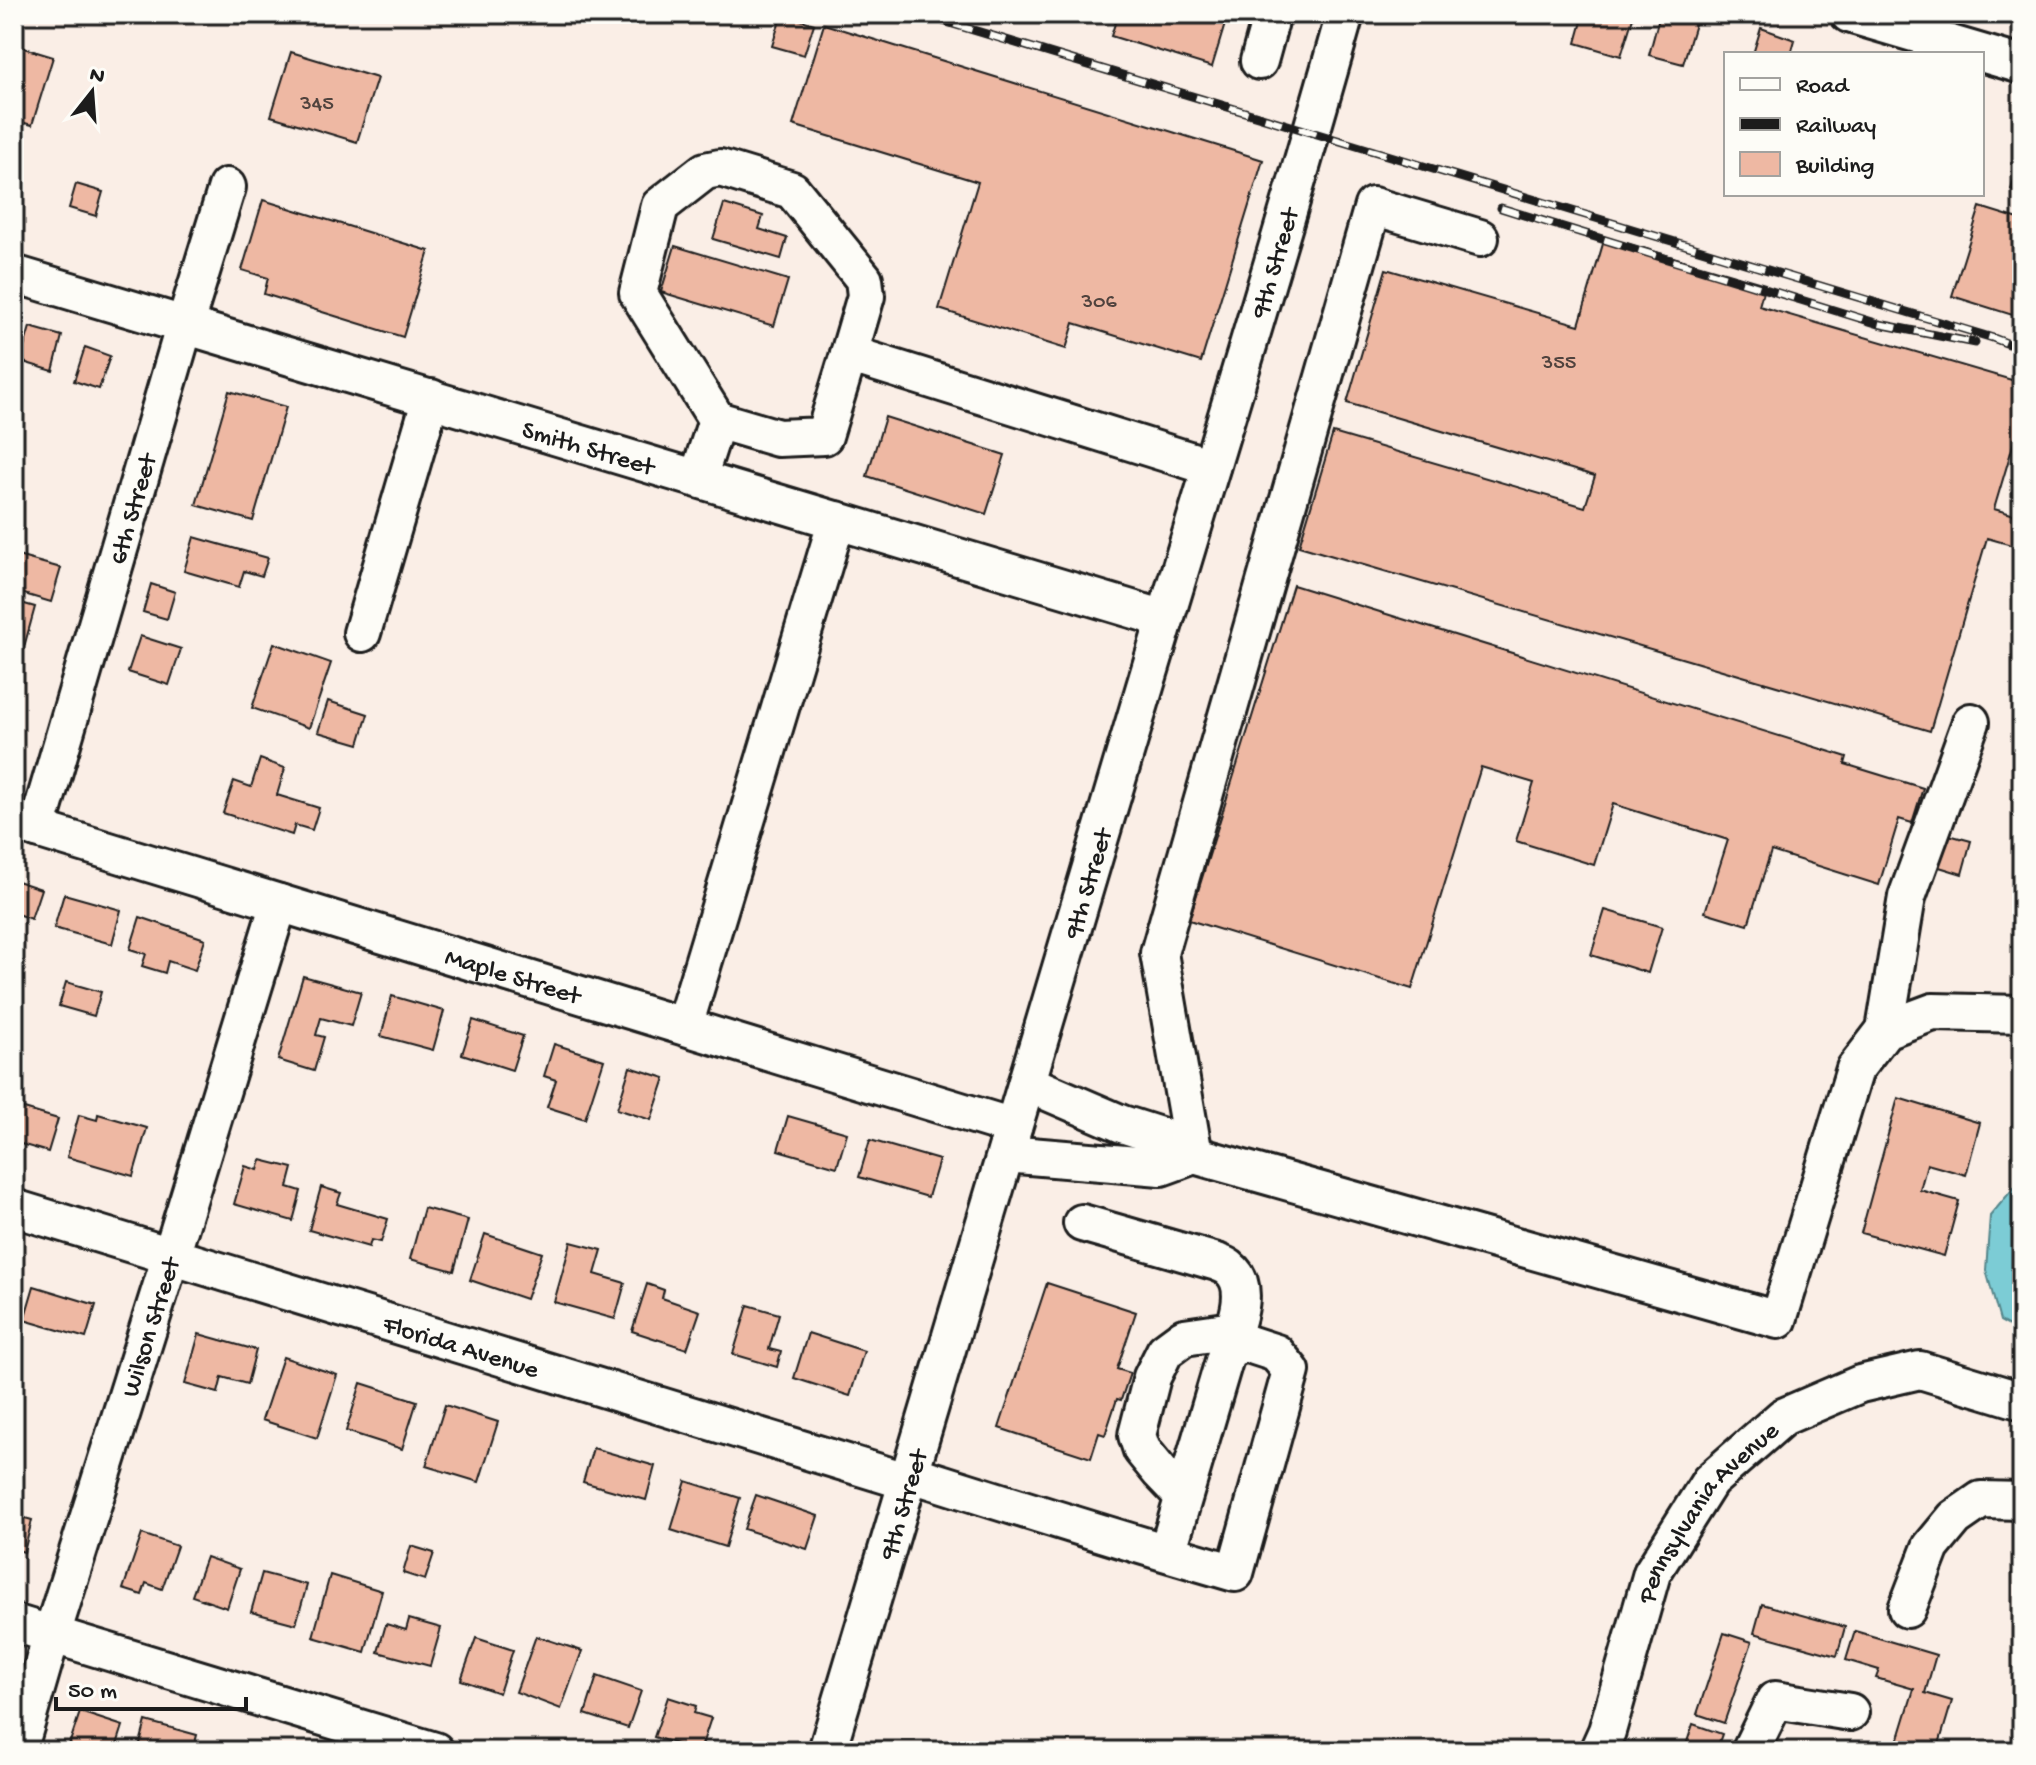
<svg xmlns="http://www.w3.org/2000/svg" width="2036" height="1765" font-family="'Gochi Hand',sans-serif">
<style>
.water{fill:#7bccd5;stroke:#55868b;stroke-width:2}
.building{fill:#eeb8a3;stroke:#1c1c1c;stroke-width:2}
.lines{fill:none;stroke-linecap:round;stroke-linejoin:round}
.minor-casing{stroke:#1c1c1c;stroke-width:42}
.minor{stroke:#fdfcf7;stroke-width:36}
.rail-casing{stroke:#1c1c1c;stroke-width:9}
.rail{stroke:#fdfcf7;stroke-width:6;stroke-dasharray:18;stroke-linecap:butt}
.labels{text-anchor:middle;stroke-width:6;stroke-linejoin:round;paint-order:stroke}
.number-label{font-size:22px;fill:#50433e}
.street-label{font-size:26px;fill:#1c1c1c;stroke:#fdfcf7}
</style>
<rect width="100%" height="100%" fill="#faeee6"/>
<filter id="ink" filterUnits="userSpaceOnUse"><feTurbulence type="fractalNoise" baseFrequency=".0125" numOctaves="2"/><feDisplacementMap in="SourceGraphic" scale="16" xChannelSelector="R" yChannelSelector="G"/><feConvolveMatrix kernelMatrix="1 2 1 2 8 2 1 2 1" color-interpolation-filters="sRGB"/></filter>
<g filter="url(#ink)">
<path class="water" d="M2022,1178V1333L2000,1321L1986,1270L1990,1216Z"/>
<g class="building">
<path d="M782,14L814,24L804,55L772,46Z"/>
<path d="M1118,14H1228L1212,67L1111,36Z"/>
<path d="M1584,14H1634L1621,56L1576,43Z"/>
<path d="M1660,14H1698L1683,64L1649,55Z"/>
<path d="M824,24L1263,160L1201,362L1074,323L1066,349L939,309L978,182L793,125Z"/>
<path d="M1761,28L1795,40L1791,54H1753Z"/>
<path d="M14,45L53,57L32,125L14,120Z"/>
<path d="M291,52L377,78L357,142L271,116Z"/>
<path d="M2022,152V193L2011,190Z"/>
<path d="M76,184L103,192L96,216L69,208Z"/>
<path d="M263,200L429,251L403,337L264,294L268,278L242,270Z"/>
<path d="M724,204L763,216L759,229L787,238L781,259L713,239Z"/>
<path d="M1980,207L2022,220V318L1952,296Z"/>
<path d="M1605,237L1765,284L1759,306L2022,383V415L1994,509L2022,517V521L2015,546L1987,538L1930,731L1299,546L1333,433L1585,507L1595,476L1347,403L1386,269L1579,325Z"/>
<path d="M675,246L788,280L774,326L661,292Z"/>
<path d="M30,327L62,336L53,371L20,361Z"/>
<path d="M85,347L110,356L99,389L74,381Z"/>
<path d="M229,391L286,407L253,521L196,505Z"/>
<path d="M885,417L1005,455L986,514L867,476Z"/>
<path d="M194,537L268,558L262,576L244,571L239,587L184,571Z"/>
<path d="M14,555L61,568L51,602L14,591Z"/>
<path d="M151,584L175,592L167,619L143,612Z"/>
<path d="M1293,585L1847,757L1845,764L1923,788L1912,823L1899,819L1879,885L1771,851L1748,925L1705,912L1728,840L1613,804L1594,865L1516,841L1534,783L1481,767L1412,989L1189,920Z"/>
<path d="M14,601L35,607L24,647L14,644Z"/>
<path d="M140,636L181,649L169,685L128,672Z"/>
<path d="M274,643L331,663L309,728L252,708Z"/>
<path d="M328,701L368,714L359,744L318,732Z"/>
<path d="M260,759L285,768L277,795L319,808L312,830L295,825L292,835L223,813L234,781L251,787Z"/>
<path d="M1945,834L1971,841L1962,874L1936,866Z"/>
<path d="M14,880L41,889L31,919L14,913Z"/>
<path d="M64,894L121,910L112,944L54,928Z"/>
<path d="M1605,910L1662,927L1648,973L1591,955Z"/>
<path d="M140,917L205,939L195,970L168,961L165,973L142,966L146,954L130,949Z"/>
<path d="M303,976L361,992L351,1026L321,1018L316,1035L324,1037L314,1071L278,1060Z"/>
<path d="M66,982L101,992L94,1016L59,1006Z"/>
<path d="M392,996L444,1011L433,1050L381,1036Z"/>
<path d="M473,1020L523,1036L512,1070L462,1054Z"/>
<path d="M554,1044L604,1060L585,1119L547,1107L556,1080L544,1076Z"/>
<path d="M630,1067L665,1078L651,1120L617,1109Z"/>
<path d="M1898,1098L1980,1123L1966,1175L1927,1164L1920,1190L1959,1201L1944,1256L1861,1233Z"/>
<path d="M14,1106L58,1119L48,1152L14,1142Z"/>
<path d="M98,1114L147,1128L133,1176L67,1157L79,1115L97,1120Z"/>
<path d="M788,1116L847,1133L837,1167L778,1150Z"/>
<path d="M870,1140L939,1160L928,1197L859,1177Z"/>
<path d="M261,1160L293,1168L288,1187L301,1191L293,1221L234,1204L245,1166L258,1170Z"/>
<path d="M321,1187L341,1193L337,1204L388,1219L381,1242L371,1240L369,1247L309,1230Z"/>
<path d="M424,1208L468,1220L454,1271L410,1259Z"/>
<path d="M485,1234L542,1253L526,1299L470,1280Z"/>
<path d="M571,1242L602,1250L595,1274L625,1283L615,1319L554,1302Z"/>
<path d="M1047,1283L1136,1312L1117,1369L1130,1373L1121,1400L1117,1399L1105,1435L1099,1433L1091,1458L999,1428Z"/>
<path d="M647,1284L664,1290L662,1298L700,1311L687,1349L632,1331Z"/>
<path d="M34,1286L96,1305L86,1338L24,1320Z"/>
<path d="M748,1305L779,1314L769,1349L781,1352L777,1367L733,1354Z"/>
<path d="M808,1333L864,1351L850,1396L794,1378Z"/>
<path d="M199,1334L256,1350L247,1384L222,1377L218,1393L185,1384Z"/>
<path d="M283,1357L337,1375L317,1438L262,1420Z"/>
<path d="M361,1383L417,1401L402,1449L346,1431Z"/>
<path d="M445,1405L498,1422L479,1482L426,1466Z"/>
<path d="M593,1448L655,1466L646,1500L583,1482Z"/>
<path d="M686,1481L740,1498L725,1547L671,1530Z"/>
<path d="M756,1495L818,1516L807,1549L744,1529Z"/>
<path d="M14,1515L32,1520L24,1552L14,1549Z"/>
<path d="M142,1534L177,1546L162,1589L146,1583L142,1595L123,1589Z"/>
<path d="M411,1546L434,1553L425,1580L403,1573Z"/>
<path d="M206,1557L240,1569L227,1608L192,1596Z"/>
<path d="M262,1573L307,1585L296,1624L251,1612Z"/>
<path d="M330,1575L382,1591L365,1652L313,1637Z"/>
<path d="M1762,1604L1845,1627L1837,1656L1754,1633Z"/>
<path d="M409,1619L441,1628L430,1666L378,1652L386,1624L406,1630Z"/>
<path d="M1855,1631L1936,1655L1925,1693L1952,1701L1937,1751H1895L1914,1689L1876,1678L1879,1670L1846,1660Z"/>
<path d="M1724,1633L1752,1642L1724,1723L1697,1714Z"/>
<path d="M536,1636L582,1651L561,1709L516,1692Z"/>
<path d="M476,1638L513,1650L499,1693L461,1680Z"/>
<path d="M597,1676L641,1691L628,1728L585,1714Z"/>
<path d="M668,1697L696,1706L694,1713L711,1718L700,1751L654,1737Z"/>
<path d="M80,1712L123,1726L115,1751H67Z"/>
<path d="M146,1721L197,1735L193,1751H138Z"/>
<path d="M1693,1724L1722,1734L1716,1751H1684Z"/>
</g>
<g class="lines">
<defs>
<g id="minor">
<path d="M1849,14L2022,65"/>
<path d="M1259,61L1272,14"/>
<path id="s1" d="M14,274L1165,619"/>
<path d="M717,420L638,293L660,206L705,171L720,168L792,190L864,279L866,296L849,354"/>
<path d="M698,478L717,420L778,438L824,436L849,354L1211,467"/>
<path d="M362,633L431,398"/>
<path id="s2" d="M14,822L1013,1127"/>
<path id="s3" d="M37,829L185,324L227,187"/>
<path d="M684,1026L837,520"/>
<path d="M1885,1030L1907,897L1971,722"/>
<path d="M1027,1083L1122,1124L1166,1138L1194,1155L1778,1320L1855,1069L1885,1030L1933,1012L2022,1014"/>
<path d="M1006,1154L1161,1167L1194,1155"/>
<path d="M1194,1155L1159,953L1373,206L1480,238"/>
<path id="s4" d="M14,1208L909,1482"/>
<path d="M1082,1223L1217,1262C1221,1264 1226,1265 1229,1268C1254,1287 1233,1331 1226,1354"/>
<path d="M912,1474C1019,1508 1127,1542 1235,1573L1291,1371L1276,1353L1242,1342L1226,1354L1167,1553"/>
<path d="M1183,1496L1160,1472L1142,1450L1137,1435L1152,1377L1165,1351L1184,1337L1233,1330"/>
<path d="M1907,1609L1931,1547L1955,1518L1981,1500L2022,1501"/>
<path d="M14,1623L435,1751"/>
<path id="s5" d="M18,1751L52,1634L171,1256L279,903"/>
<path id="s6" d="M827,1751C931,1411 1030,1070 1132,730C1203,491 1278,254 1345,14"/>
<path id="s7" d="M1598,1751L1607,1731L1652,1573L1710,1481L1783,1417L1860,1384L1920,1370L2022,1401"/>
<path d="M1750,1751L1775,1700L1850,1712"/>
</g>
</defs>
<use href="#minor" class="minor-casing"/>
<use href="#minor" class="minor"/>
<defs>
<g id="rail">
<path d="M920,14L1993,338L2022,349"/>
<path d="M1501,208L1879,324L1975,343"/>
</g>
</defs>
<use href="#rail" class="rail-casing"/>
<use href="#rail" class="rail"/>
</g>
</g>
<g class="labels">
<g class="number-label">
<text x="317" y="109">345</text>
<text x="1099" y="307">306</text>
<text x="1559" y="368">355</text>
</g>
<g class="street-label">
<text dy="9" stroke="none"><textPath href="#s6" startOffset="1554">9th Street</textPath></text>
<text dy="9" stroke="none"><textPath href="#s1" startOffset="600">Smith Street</textPath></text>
<text dy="9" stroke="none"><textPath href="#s3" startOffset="334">6th Street</textPath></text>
<text dy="9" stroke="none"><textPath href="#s6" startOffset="906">9th Street</textPath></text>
<text dy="9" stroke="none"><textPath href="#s2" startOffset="522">Maple Street</textPath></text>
<text dy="9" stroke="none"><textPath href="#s5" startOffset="444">Wilson Street</textPath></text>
<text dy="9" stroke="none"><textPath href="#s4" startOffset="468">Florida Avenue</textPath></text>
<text dy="9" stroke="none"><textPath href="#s6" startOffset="258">9th Street</textPath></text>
<text dy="9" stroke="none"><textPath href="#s7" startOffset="268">Pennsylvania Avenue</textPath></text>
</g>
</g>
<rect width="2036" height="1765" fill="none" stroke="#fdfcf7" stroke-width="48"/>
<rect x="24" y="24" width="1988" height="1717" fill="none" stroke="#1c1c1c" stroke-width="3" filter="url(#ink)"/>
<rect x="1724" y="52" width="260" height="144" fill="#fdfcf7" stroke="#a3a29f" stroke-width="2"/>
<rect x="1740" y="78" width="40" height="12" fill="#fdfcf7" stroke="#a3a29f" stroke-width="2"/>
<text x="1796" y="92" font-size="24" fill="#1c1c1c">Road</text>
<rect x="1740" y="118" width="40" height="12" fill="#1c1c1c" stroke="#a3a29f" stroke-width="2"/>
<text x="1796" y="132" font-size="24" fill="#1c1c1c">Railway</text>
<rect x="1740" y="152" width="40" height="24" fill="#eeb8a3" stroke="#a3a29f" stroke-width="2"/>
<text x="1796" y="172" font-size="24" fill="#1c1c1c">Building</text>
<g transform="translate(92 92) rotate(17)" stroke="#fdfcf7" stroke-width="6" paint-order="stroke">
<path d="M0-6L14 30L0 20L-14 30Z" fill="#1c1c1c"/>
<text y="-12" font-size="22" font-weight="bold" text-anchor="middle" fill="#1c1c1c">N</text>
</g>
<path d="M56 1697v12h190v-12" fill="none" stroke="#1c1c1c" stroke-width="4"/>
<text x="68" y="1697" font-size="24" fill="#1c1c1c" stroke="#fdfcf7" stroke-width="6" paint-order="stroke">50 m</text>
</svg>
